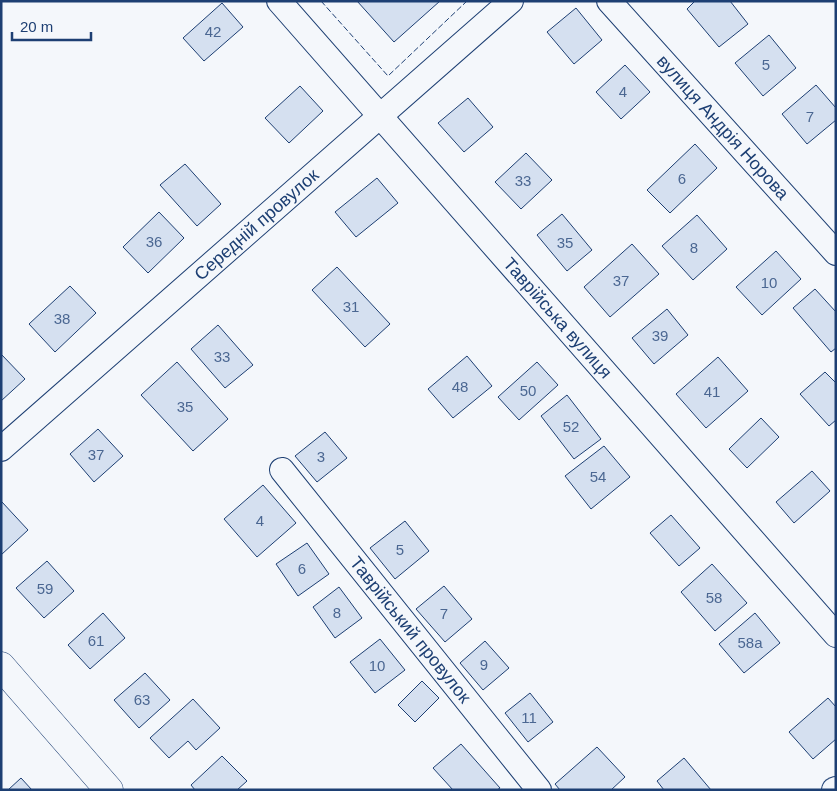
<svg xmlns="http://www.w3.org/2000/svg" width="837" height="791" font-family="Helvetica,sans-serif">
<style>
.building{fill:#d5e0f0;stroke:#1d3f73}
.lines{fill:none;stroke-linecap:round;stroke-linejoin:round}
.street-casing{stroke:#1d3f73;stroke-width:26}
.secondary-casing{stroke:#1d3f73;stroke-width:29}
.street{stroke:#f4f7fb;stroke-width:24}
.secondary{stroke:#f4f7fb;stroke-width:28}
.fence{stroke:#1d3f73;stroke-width:1;stroke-dasharray:6 2.5;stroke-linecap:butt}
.labels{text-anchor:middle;stroke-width:4;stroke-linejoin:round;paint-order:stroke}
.number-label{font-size:15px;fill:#4b6792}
.street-label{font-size:18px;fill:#1d3f73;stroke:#f4f7fb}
</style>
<rect width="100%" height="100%" fill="#f4f7fb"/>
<g class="building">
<path d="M357,1H440L394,42Z"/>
<path d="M695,1H730L748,24L719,47L687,9Z"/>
<path d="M222,3L243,27L204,61L183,38Z"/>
<path d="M576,8L602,40L574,64L547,32Z"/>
<path d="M769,35L796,68L763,96L735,63Z"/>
<path d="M625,65L650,92L621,119L596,92Z"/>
<path d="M816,85L836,108V120L807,144L782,114Z"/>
<path d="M300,86L323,111L289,143L265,118Z"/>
<path d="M468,98L493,127L464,152L438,123Z"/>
<path d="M695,144L717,168L670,213L647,190Z"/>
<path d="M526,153L552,180L521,209L495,182Z"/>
<path d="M185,164L221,204L197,226L160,185Z"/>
<path d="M377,178L398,203L356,237L335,212Z"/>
<path d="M159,212L184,238L148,273L123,247Z"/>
<path d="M562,214L592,250L567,271L537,235Z"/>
<path d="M697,215L727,249L693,280L662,246Z"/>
<path d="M632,244L659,274L610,317L584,287Z"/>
<path d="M776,251L801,279L762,315L736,287Z"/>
<path d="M337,267L390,324L365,347L312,290Z"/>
<path d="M70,286L96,313L55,352L29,324Z"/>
<path d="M815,289L836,312V348L831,352L793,308Z"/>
<path d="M667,309L688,335L654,364L632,338Z"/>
<path d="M218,325L253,365L225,388L191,349Z"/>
<path d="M1,354L25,379L1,401Z"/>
<path d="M467,356L492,386L453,418L428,389Z"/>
<path d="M718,357L748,391L706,428L676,394Z"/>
<path d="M177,362L228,419L193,451L141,395Z"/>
<path d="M537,362L558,385L519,420L498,397Z"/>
<path d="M825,372L836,383V420L829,426L800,394Z"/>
<path d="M567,395L601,439L574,459L541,416Z"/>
<path d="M761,418L779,437L747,468L729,449Z"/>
<path d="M98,429L123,456L94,482L70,454Z"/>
<path d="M325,432L347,458L317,482L295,456Z"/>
<path d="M604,446L630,477L591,509L565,476Z"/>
<path d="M812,471L830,491L794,523L776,502Z"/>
<path d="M263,485L296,523L257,557L224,519Z"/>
<path d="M2,502L28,530L1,555V503Z"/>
<path d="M671,515L700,548L679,566L650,533Z"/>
<path d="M405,521L429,551L395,579L370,548Z"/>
<path d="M307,543L329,574L298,596L276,564Z"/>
<path d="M47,561L74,591L44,618L16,588Z"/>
<path d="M712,564L747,603L715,631L681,592Z"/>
<path d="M444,586L472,619L445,642L416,609Z"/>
<path d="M339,587L362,618L335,638L313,607Z"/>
<path d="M103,613L125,638L90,669L68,645Z"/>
<path d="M755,613L780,643L744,673L719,644Z"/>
<path d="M380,639L405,670L375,693L350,662Z"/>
<path d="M485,641L509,668L483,690L460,663Z"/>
<path d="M145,673L170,700L139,728L114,700Z"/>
<path d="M422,681L439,698L415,722L398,705Z"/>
<path d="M530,693L553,722L528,742L505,713Z"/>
<path d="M828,698L836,707V739L813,759L789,732Z"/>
<path d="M193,699L220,728L196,750L188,741L169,758L150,738Z"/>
<path d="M461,744L500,788L497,790H453L433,768Z"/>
<path d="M597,747L625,777L611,790H560L555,784Z"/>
<path d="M222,756L247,781L237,790H195L191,785Z"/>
<path d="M684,758L711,790H664L657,781Z"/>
<path d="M21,778L32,790H8Z"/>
</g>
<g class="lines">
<defs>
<g id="street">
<path id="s1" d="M279,1L836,635"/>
<path id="s2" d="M609,1L836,253"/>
<path id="s3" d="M1,449L511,1"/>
<path id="s4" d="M282,470L539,790"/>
<path d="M834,790L836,789"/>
</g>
<path id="secondary" d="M1,666L109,790"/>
</defs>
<use href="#street" class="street-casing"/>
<use href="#secondary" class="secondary-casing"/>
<use href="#street" class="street"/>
<use href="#secondary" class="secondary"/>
<path class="fence" d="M321,1L388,76L467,1"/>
</g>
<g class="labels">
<g class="number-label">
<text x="213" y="37">42</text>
<text x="766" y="70">5</text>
<text x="623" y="97">4</text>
<text x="810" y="122">7</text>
<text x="682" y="184">6</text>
<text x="523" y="186">33</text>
<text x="154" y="247">36</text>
<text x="565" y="248">35</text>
<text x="694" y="253">8</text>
<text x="621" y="286">37</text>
<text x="769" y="288">10</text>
<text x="351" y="312">31</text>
<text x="62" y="324">38</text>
<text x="660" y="341">39</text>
<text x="222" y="362">33</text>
<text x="460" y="392">48</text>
<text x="528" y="396">50</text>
<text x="712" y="397">41</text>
<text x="185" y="412">35</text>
<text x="571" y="432">52</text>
<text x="96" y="460">37</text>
<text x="321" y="462">3</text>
<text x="598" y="482">54</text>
<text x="260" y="526">4</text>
<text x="400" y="555">5</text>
<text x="302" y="574">6</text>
<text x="45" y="594">59</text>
<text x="714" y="603">58</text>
<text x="337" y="618">8</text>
<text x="444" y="619">7</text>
<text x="96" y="646">61</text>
<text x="750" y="648">58а</text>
<text x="484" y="670">9</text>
<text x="377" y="671">10</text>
<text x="142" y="705">63</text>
<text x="529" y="723">11</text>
</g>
<g class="street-label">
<text dy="6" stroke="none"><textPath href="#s2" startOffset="170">вулиця Андрія Норова</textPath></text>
<text dy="6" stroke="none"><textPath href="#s3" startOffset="340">Середній провулок</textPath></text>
<text dy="6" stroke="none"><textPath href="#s1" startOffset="422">Таврійська вулиця</textPath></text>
<text dy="6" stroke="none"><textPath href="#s4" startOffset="205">Таврійський провулок</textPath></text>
</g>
</g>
<rect width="837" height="791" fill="none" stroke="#1d3f73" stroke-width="5"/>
<path d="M12 32v8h79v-8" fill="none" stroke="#1d3f73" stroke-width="2.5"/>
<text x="20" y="32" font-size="15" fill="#1d3f73" stroke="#f4f7fb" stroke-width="4" paint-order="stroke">20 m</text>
</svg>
